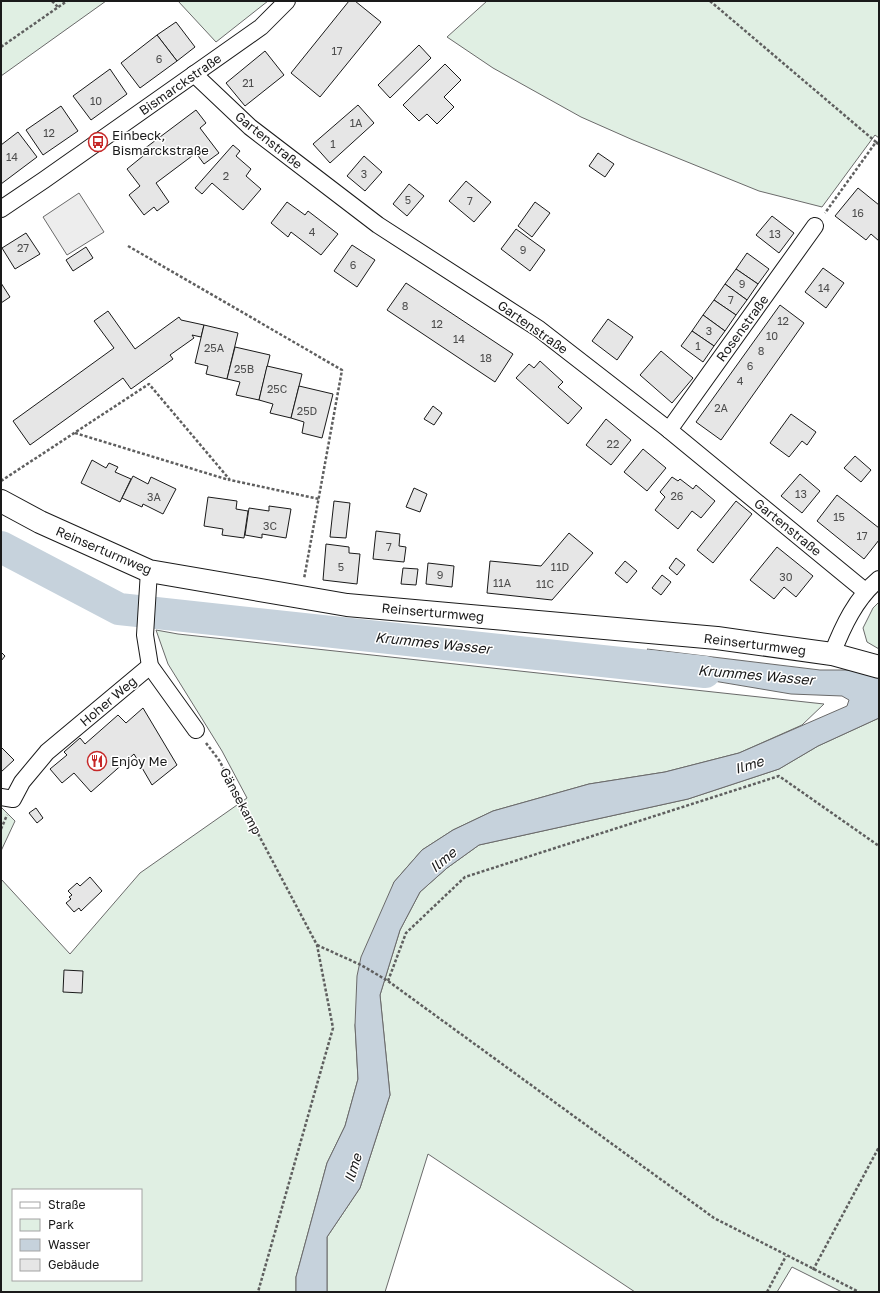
<svg xmlns="http://www.w3.org/2000/svg" width="880" height="1293" font-family="'Golos Text',sans-serif">
<style>
.green{fill:#e0efe3;stroke:#6a6a6a;fill-rule:evenodd}
.parking{fill:#ededed;stroke:#6a6a6a}
.water{fill:#c6d2dc;stroke:#6a6a6a}
.lines{fill:none;stroke-linecap:round;stroke-linejoin:round}
.river{stroke:#c6d2dc;stroke-width:32}
.building{fill:#e6e6e6;stroke:#1a1a1a}
.street-casing{stroke:#1a1a1a;stroke-width:18}
.secondary-casing{stroke:#1a1a1a;stroke-width:24}
.path{stroke:#5f5f5f;stroke-width:2.5;stroke-dasharray:3 2;stroke-linecap:butt}
.street{stroke:#fff;stroke-width:16}
.secondary{stroke:#fff;stroke-width:22}
.labels{text-anchor:middle;stroke-width:3;stroke-linejoin:round;paint-order:stroke}
.number-label{font-size:11px;fill:#4d4d4d}
.street-label{font-size:13px;fill:#1a1a1a;stroke:#fff}
.poi-label{font-size:13px;fill:#1a1a1a;stroke:#fff;text-anchor:start}
.water-label{font-size:14px;font-style:italic;fill:#1a1a1a;stroke:#fff}
</style>
<rect width="100%" height="100%" fill="#fff"/>
<g class="green">
<path d="M1,1H106L1,76Z"/>
<path d="M178,1H268L216,42Z"/>
<path d="M487,1H879V138L875,135L822,207L759,191L633,140L581,117L493,68L447,37Z"/>
<path d="M879,602V649L867,642L863,628L873,608Z"/>
<path d="M156,630L178,634L824,704L802,725L739,753L665,772L589,784L493,811L453,830L422,850L394,882L355,1025L358,1079L345,1126L327,1163L296,1277V1292H1V879L70,954L140,873L247,798L222,751L168,664ZM13,1190H141V1280H13Z"/>
<path d="M879,718V1292H842L792,1267L777,1292H635L428,1154L385,1292H327V1237L360,1188L390,1095L380,995L400,930L420,892L447,868L479,845L688,799L779,769L818,746Z"/>
<path d="M1,807L15,821L1,851Z"/>
</g>
<path class="parking" d="M79,193L104,232L67,255L43,217Z"/>
<path class="water" d="M647,649L820,670H848L879,656V718L818,746L779,769L688,799L479,845L447,868L420,892L400,930L380,995L390,1095L360,1188L327,1237V1292H296V1277L327,1163L345,1126L358,1079L355,1025L357,976L361,957L394,882L422,850L453,830L493,811L589,784L665,772L739,753L847,706L849,700L842,696L791,694L666,673Z"/>
<g class="lines">
<path class="river" d="M1,547L119,609L705,672"/>
</g>
<g class="building">
<path d="M349,1H355L381,22L320,97L291,73Z"/>
<path d="M176,22L195,47L177,61L157,35Z"/>
<path d="M157,35L177,61L140,88L121,63Z"/>
<path d="M419,45L431,58L390,98L378,85Z"/>
<path d="M265,51L284,75L245,106L226,83Z"/>
<path d="M445,64L461,80L444,97L454,107L437,124L427,114L419,121L403,105Z"/>
<path d="M110,69L127,94L91,120L73,96Z"/>
<path d="M358,105L374,123L330,163L313,144Z"/>
<path d="M61,106L78,131L43,155L26,130Z"/>
<path d="M196,110L206,123L200,128L219,153L204,164L196,153L156,183L169,202L157,211L154,207L144,215L129,195L140,186L127,169L143,156L140,152Z"/>
<path d="M18,132L37,157L1,184V145Z"/>
<path d="M233,145L240,151L236,156L251,169L246,176L261,189L243,210L212,183L202,194L195,188Z"/>
<path d="M598,153L614,164L605,177L589,166Z"/>
<path d="M364,156L382,172L365,191L347,176Z"/>
<path d="M466,181L491,202L474,222L449,201Z"/>
<path d="M409,184L424,196L407,216L393,204Z"/>
<path d="M858,188L879,205V241L871,234L866,240L835,216Z"/>
<path d="M287,202L305,215L308,211L338,234L321,255L291,232L288,237L271,223Z"/>
<path d="M535,202L550,213L532,237L518,226Z"/>
<path d="M772,216L794,233L779,253L756,235Z"/>
<path d="M516,229L545,250L530,271L501,249Z"/>
<path d="M26,233L40,254L15,269L2,248Z"/>
<path d="M352,245L375,260L357,287L334,271Z"/>
<path d="M86,247L93,258L73,271L66,260Z"/>
<path d="M747,253L769,269L758,284L736,269Z"/>
<path d="M823,268L844,283L826,308L805,292Z"/>
<path d="M736,269L758,284L747,300L725,284Z"/>
<path d="M1,283L10,297L1,303Z"/>
<path d="M406,283L513,354L495,382L387,310Z"/>
<path d="M725,284L747,300L736,315L714,300Z"/>
<path d="M714,300L736,315L725,331L703,315Z"/>
<path d="M780,305L804,323L721,440L696,422Z"/>
<path d="M108,311L135,349L179,317L181,320L204,325L201,337L192,335L194,338L170,355L173,359L131,389L123,378L30,445L13,421L114,348L94,321Z"/>
<path d="M703,315L725,331L714,346L692,331Z"/>
<path d="M608,319L633,337L617,360L592,341Z"/>
<path d="M204,325L238,333L227,379L206,374L208,366L195,363Z"/>
<path d="M692,331L714,346L703,362L681,346Z"/>
<path d="M235,347L270,355L259,400L236,395L240,382L227,379Z"/>
<path d="M661,351L693,378L672,403L640,375Z"/>
<path d="M540,361L563,382L558,387L582,408L568,424L516,378L529,364L534,368Z"/>
<path d="M267,366L302,374L291,418L270,413L273,404L259,400Z"/>
<path d="M299,386L333,394L322,438L302,433L304,422L291,418Z"/>
<path d="M433,406L442,413L434,425L424,419Z"/>
<path d="M791,414L816,432L807,445L802,441L789,457L770,443Z"/>
<path d="M606,419L631,440L611,465L586,445Z"/>
<path d="M643,449L666,468L647,491L624,472Z"/>
<path d="M855,456L871,470L861,482L844,468Z"/>
<path d="M92,460L106,468L109,463L118,467L115,472L131,479L120,502L81,483Z"/>
<path d="M800,474L820,491L802,513L781,496Z"/>
<path d="M133,476L148,484L151,477L176,489L163,514L143,504L142,507L122,498Z"/>
<path d="M672,477L678,481L680,479L693,489L696,485L715,501L701,518L692,511L678,529L655,510L665,497L660,492Z"/>
<path d="M414,488L427,494L420,512L406,507Z"/>
<path d="M837,495L879,528V540L864,559L817,521Z"/>
<path d="M208,497L237,501L236,509L248,511L244,538L222,535L223,529L204,526Z"/>
<path d="M334,501L350,503L346,538L330,537Z"/>
<path d="M736,501L752,514L713,563L697,550Z"/>
<path d="M269,506L291,509L286,538L262,534V538L245,535L249,508L269,511Z"/>
<path d="M376,531L400,534L399,546L406,547L404,562L373,559Z"/>
<path d="M569,533L593,553L552,600L487,593L490,561L541,566Z"/>
<path d="M326,544L349,547V553L360,554L357,584L323,580Z"/>
<path d="M777,547L813,576L796,597L784,587L774,599L750,580Z"/>
<path d="M676,558L685,565L677,575L669,568Z"/>
<path d="M625,561L637,571L627,583L615,573Z"/>
<path d="M428,563L454,566L452,587L426,584Z"/>
<path d="M403,568L418,569L416,585L401,584Z"/>
<path d="M662,575L671,582L661,595L652,588Z"/>
<path d="M1,652L5,656L1,661Z"/>
<path d="M143,708L177,765L152,785L134,754L91,792L74,773L62,783L50,769L67,755L64,752L80,738L85,744L118,715L126,723Z"/>
<path d="M1,747L14,760L1,772Z"/>
<path d="M36,808L43,818L37,823L29,813Z"/>
<path d="M90,877L102,891L81,911L79,908L74,912L66,903L71,899L69,897L72,895L68,891L77,883L80,886Z"/>
<path d="M64,970L83,971L82,993L63,992Z"/>
</g>
<g class="lines">
<defs>
<g id="street">
<path d="M194,74L250,127L378,225L539,329L669,430L865,591"/>
<path d="M1,209L44,180L261,27L287,1"/>
<path d="M669,430L815,226"/>
<path d="M149,571L145,635L150,666L196,730"/>
<path d="M832,654C843,626 856,598 879,579"/>
<path d="M1,797L13,799L22,782L47,752L150,666"/>
</g>
<path id="secondary" d="M1,501L40,522L149,571L347,605L717,638L832,654L879,667"/>
</defs>
<use href="#street" class="street-casing"/>
<use href="#secondary" class="secondary-casing"/>
<g class="path">
<path d="M52,1L58,7"/>
<path d="M710,1L876,142L825,213"/>
<path d="M1,47L67,1"/>
<path d="M876,142L879,145"/>
<path d="M128,246L342,370L304,579"/>
<path d="M75,433L229,480"/>
<path d="M1,481L149,384L230,480L319,499"/>
<path d="M206,743L219,760L317,945L333,1028L258,1292"/>
<path d="M1,829L7,815"/>
<path d="M317,945L361,965L388,981L714,1218L859,1292"/>
<path d="M388,981L406,933L465,877L779,776L879,846"/>
<path d="M813,1270L879,1147"/>
<path d="M767,1292L786,1256"/>
</g>
<use href="#street" class="street"/>
<use href="#secondary" class="secondary"/>
</g>
<defs>
<symbol id="bus-ring" viewBox="-11 -11 22 22"><circle r="9.5" fill="#fff" stroke="#c62828" stroke-width="1.5"/><path d="M-5-6H5V4H4V6H2V4H-2V6H-4V4H-5ZM-3.5-4V0h7V-4ZM-3.5 1.2v1.5H-2V1.2ZM2 1.2v1.5H3.5V1.2Z" fill="#c62828"/></symbol>
<symbol id="restaurant-ring" viewBox="-11 -11 22 22"><circle r="9.5" fill="#fff" stroke="#c62828" stroke-width="1.5"/><path d="M-5-6h1v4h1v-4h1v4h1v-4h1v5L-1.5 .5V6h-2V.5L-5-1ZM5-6V6H3V1.5H1.5Q1.5-4 5-6Z" fill="#c62828"/></symbol>
</defs>
<g fill-rule="evenodd">
<use href="#bus-ring" x="87" y="131" width="22" height="22"/>
<use href="#restaurant-ring" x="86" y="750" width="22" height="22"/>
</g>
<g class="labels">
<g class="number-label">
<text x="337" y="55">17</text>
<text x="159" y="63">6</text>
<text x="248" y="87">21</text>
<text x="96" y="105">10</text>
<text x="356" y="127">1A</text>
<text x="49" y="137">12</text>
<text x="333" y="148">1</text>
<text x="12" y="161">14</text>
<text x="364" y="178">3</text>
<text x="226" y="180">2</text>
<text x="408" y="204">5</text>
<text x="470" y="205">7</text>
<text x="858" y="217">16</text>
<text x="312" y="236">4</text>
<text x="775" y="238">13</text>
<text x="23" y="252">27</text>
<text x="523" y="254">9</text>
<text x="353" y="269">6</text>
<text x="742" y="288">9</text>
<text x="824" y="292">14</text>
<text x="731" y="304">7</text>
<text x="405" y="310">8</text>
<text x="783" y="325">12</text>
<text x="437" y="328">12</text>
<text x="709" y="335">3</text>
<text x="772" y="340">10</text>
<text x="459" y="343">14</text>
<text x="698" y="350">1</text>
<text x="214" y="352">25A</text>
<text x="761" y="355">8</text>
<text x="486" y="362">18</text>
<text x="750" y="370">6</text>
<text x="244" y="373">25B</text>
<text x="740" y="385">4</text>
<text x="277" y="393">25C</text>
<text x="721" y="412">2A</text>
<text x="307" y="415">25D</text>
<text x="613" y="448">22</text>
<text x="801" y="498">13</text>
<text x="677" y="500">26</text>
<text x="154" y="501">3A</text>
<text x="839" y="521">15</text>
<text x="270" y="530">3C</text>
<text x="862" y="540">17</text>
<text x="389" y="551">7</text>
<text x="341" y="571">5</text>
<text x="560" y="571">11D</text>
<text x="440" y="579">9</text>
<text x="786" y="581">30</text>
<text x="502" y="587">11A</text>
<text x="545" y="588">11C</text>
</g>
<g class="street-label">
<text transform="translate(180 84) rotate(-35)" y="5">Bismarckstraße</text>
<text transform="translate(269 140) rotate(39)" y="5">Gartenstraße</text>
<text transform="translate(533 327) rotate(35)" y="5">Gartenstraße</text>
<text transform="translate(742 328) rotate(-54)" y="5">Rosenstraße</text>
<text transform="translate(788 527) rotate(39)" y="5">Gartenstraße</text>
<text transform="translate(104 550) rotate(23)" y="5">Reinserturmweg</text>
<text transform="translate(433 612) rotate(5)" y="5">Reinserturmweg</text>
<text transform="translate(755 644) rotate(7)" y="5">Reinserturmweg</text>
<text transform="translate(108 701) rotate(-40)" y="5">Hoher Weg</text>
<text transform="translate(241 801) rotate(62)" y="5">Gänsekamp</text>
</g>
<g class="poi-label">
<text x="112" y="140">Einbeck,<tspan x="112" dy="15">Bismarckstraße</tspan></text>
<text x="111" y="766">Enjoy Me</text>
</g>
<g class="water-label">
<text transform="translate(433 643) rotate(6)" y="5">Krummes Wasser</text>
<text transform="translate(756 675) rotate(5)" y="5">Krummes Wasser</text>
<text transform="translate(749 765) rotate(-17)" y="5">Ilme</text>
<text transform="translate(443 860) rotate(-40)" y="5">Ilme</text>
<text transform="translate(353 1168) rotate(-73)" y="5">Ilme</text>
</g>
</g>
<rect width="880" height="1293" fill="none" stroke="#1a1a1a" stroke-width="4"/>
<rect x="12" y="1189" width="130" height="92" fill="#ffffff" stroke="#a3a3a3"/>
<rect x="20" y="1202" width="20" height="6" fill="#ffffff" stroke="#a3a3a3"/>
<text x="48" y="1209" font-size="12" fill="#1a1a1a">Straße</text>
<rect x="20" y="1219" width="20" height="12" fill="#e0efe3" stroke="#a3a3a3"/>
<text x="48" y="1229" font-size="12" fill="#1a1a1a">Park</text>
<rect x="20" y="1239" width="20" height="12" fill="#c6d2dc" stroke="#a3a3a3"/>
<text x="48" y="1249" font-size="12" fill="#1a1a1a">Wasser</text>
<rect x="20" y="1259" width="20" height="12" fill="#e6e6e6" stroke="#a3a3a3"/>
<text x="48" y="1269" font-size="12" fill="#1a1a1a">Gebäude</text>
</svg>
